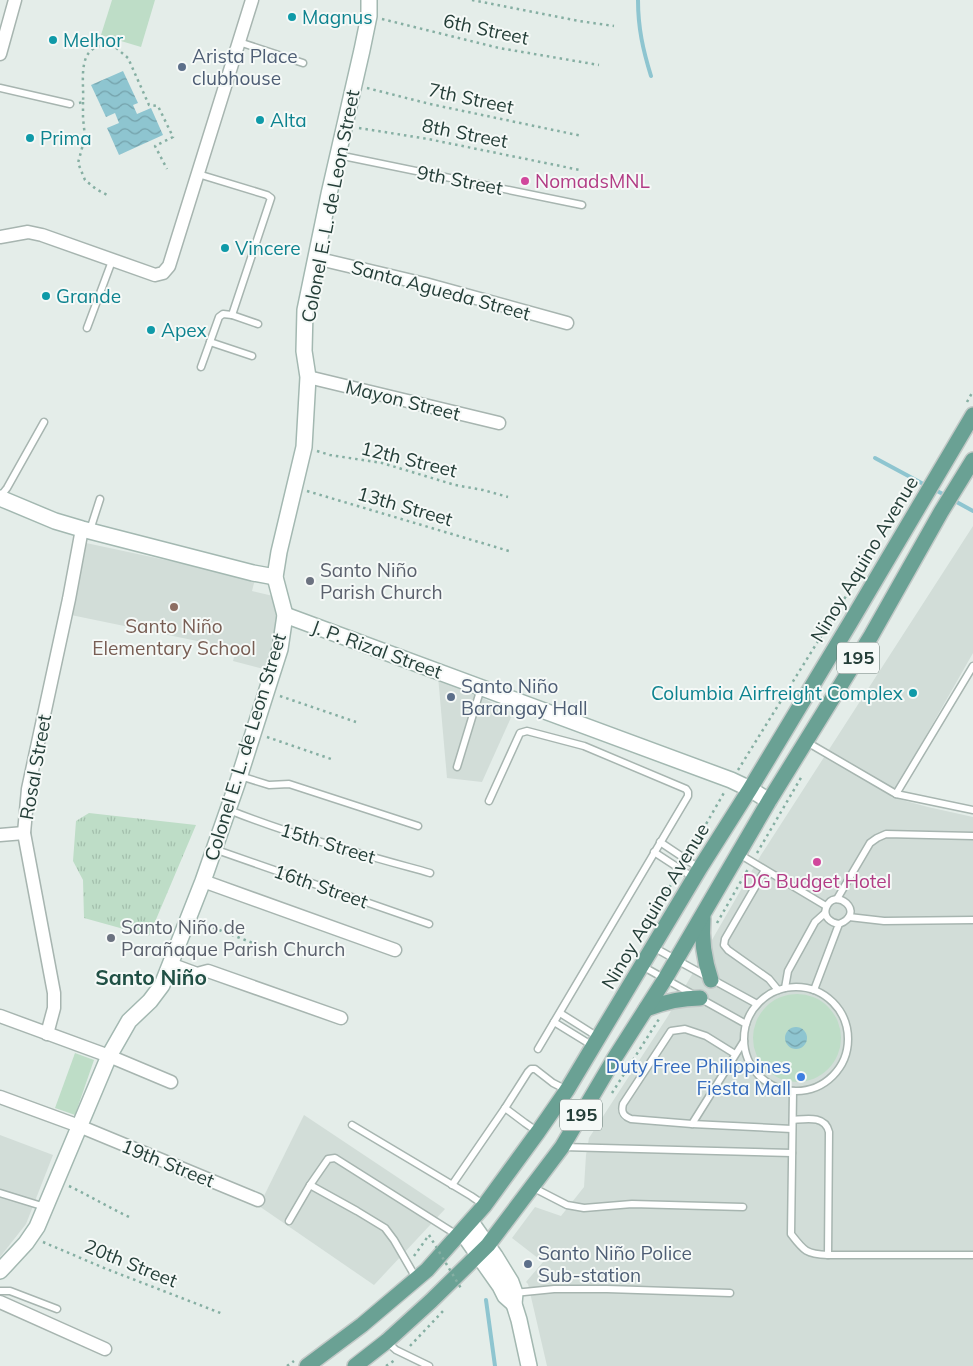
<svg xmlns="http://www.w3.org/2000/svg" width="973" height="1366" font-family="Mulish,sans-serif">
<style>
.built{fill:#d2ddd8}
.grass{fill:url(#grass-tufts)}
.garden{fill:#beddc7}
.water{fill:url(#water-waves)}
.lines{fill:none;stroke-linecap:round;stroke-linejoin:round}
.stream{stroke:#8ec5d0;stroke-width:4}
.lane-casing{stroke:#a7b5b0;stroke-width:9}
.street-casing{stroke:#a7b5b0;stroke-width:15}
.secondary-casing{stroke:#a3b8b1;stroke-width:18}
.primary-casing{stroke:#c2c9c7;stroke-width:18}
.path{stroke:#86afa3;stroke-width:2.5;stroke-dasharray:2.5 4;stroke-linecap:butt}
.lane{stroke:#fff;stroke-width:6}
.street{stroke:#fff;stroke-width:12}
.secondary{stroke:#fff;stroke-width:15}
.primary{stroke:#6aa194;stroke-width:15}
.path-bridge{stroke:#86afa3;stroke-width:2.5;stroke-dasharray:2.5 4;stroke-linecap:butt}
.culture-dot{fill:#0f9aa8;stroke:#f5f9f7;stroke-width:2}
.service-dot{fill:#5c6f8a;stroke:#f5f9f7;stroke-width:2}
.hotel-dot{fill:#d1479c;stroke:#f5f9f7;stroke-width:2}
.worship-dot{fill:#6b7280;stroke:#f5f9f7;stroke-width:2}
.education-dot{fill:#8d6e63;stroke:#f5f9f7;stroke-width:2}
.shop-dot{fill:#3f7fe0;stroke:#f5f9f7;stroke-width:2}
.labels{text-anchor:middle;stroke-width:4;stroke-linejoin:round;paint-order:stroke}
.shield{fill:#f5f9f7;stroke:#637671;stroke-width:1}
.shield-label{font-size:18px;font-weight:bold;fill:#243e38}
.culture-label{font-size:19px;fill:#0d838f;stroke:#f5f9f7;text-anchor:start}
.street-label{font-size:19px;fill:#243e38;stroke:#f5f9f7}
.service-label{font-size:19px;fill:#4e5e75;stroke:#f5f9f7;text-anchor:start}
.hotel-label{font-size:19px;fill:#b23c85;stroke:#f5f9f7;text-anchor:start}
.worship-label{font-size:19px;fill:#5b616d;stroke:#f5f9f7;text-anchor:start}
.education-label{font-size:19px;fill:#785e54;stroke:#f5f9f7}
.shop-label{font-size:19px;fill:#366cbe;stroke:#f5f9f7;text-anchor:end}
.quarter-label{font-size:21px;font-weight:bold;fill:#205045;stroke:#f5f9f7}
</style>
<defs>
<pattern id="grass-tufts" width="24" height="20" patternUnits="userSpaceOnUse" patternTransform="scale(1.25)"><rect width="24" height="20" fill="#beddc7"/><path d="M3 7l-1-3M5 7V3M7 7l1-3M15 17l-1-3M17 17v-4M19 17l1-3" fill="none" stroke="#a3bfac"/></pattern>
<pattern id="water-waves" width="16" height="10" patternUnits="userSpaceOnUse" patternTransform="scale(1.25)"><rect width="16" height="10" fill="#8ec5d0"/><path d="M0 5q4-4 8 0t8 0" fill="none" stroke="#74a1aa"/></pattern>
</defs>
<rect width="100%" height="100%" fill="#e4ede9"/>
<g class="built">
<path d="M973,526V653L891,797L928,807L973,817V1366H547L528,1284L526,1282L543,1262L512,1238L535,1207L561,1216L584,1187L586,1155L589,1138L668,1016L761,855Z"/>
<path d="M86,543L255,579L252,591L273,596L280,639L271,671L233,661L236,649L71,615Z"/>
<path d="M438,676L513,713L482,782L447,778Z"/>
<path d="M304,1115L445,1209L374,1285L259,1206Z"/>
<path d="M0,1135L53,1155L26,1224L0,1257Z"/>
</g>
<path class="grass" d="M89,813L196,825L149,936L84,918L83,880L73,861L76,821Z"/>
<g class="garden">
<path d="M112,0H155L141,47L101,35Z"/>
<circle cx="797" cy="1038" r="44"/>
<path d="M75,1053L94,1060L75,1115L55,1108Z"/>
</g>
<g class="water">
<path d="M123,71L138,103L133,105L137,114L151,108L163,135L119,155L107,128L119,123L115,113L106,117L91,85Z"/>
<circle cx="796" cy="1038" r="11"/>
</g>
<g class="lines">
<g class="stream">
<path d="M638,0C638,28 643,50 651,76"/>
<path d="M875,458L927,486"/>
<path d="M933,489L947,496"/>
<path d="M953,500L973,511"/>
<path d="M486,1300L495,1366"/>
</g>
<defs>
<g id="lane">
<path d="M239,42L303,63"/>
<path d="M0,88L70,104"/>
<path d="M338,155L582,205"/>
<path d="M198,174L267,195L271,198L232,315L223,314L219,317L201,367"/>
<path d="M232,315L258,324"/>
<path d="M87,328L112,261"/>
<path d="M210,342L252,356"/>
<path d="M0,497L7,488L44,422"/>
<path d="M90,530L100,499"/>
<path d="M805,741L896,794L973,810"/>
<path d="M457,767L481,688"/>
<path d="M240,776L269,785L289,784L418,826"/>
<path d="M896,794L973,666"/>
<path d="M489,801L520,733L527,731L584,746L686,789L688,792V796L538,1049"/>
<path d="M229,810C294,836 362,854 430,873"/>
<path d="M660,842L699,868"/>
<path d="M214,849L429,924"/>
<path d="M654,852L694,878"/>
<path d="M739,854L826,906"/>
<path d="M765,870L725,939L724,945L728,950L769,979L778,990"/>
<path d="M837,899L870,843L877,838L886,834L973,836"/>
<path d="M849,917L884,921L973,920"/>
<path d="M653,947L757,1004"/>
<path d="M642,966L746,1024"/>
<circle cx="796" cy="1039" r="52"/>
<path d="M785,988L788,971L815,922L825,913"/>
<path d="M814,990L839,924C868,913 834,885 826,908C823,917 831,923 839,924"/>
<path d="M560,1013L598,1037"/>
<path d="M554,1022L593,1046"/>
<path d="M735,1054L706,1036L685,1029L671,1031L623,1104C621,1112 623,1116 631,1119L692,1124L792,1129"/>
<path d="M793,1091L791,1234C804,1251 806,1254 828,1255H973"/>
<path d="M505,1108L525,1123L538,1132"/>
<path d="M793,1120C806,1119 825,1115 829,1132L828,1255"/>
<path d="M692,1124L744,1041"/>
<path d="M352,1125L471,1196L484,1205"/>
<path d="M563,1147L792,1153"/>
<path d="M310,1185L357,1211L385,1228L394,1240L416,1278"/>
<path d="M452,1185L505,1108L528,1072L531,1069H535L553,1083L567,1090"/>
<path d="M532,1187L567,1205L584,1208L632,1204L743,1207"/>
<path d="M0,1193L45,1207"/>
<path d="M289,1221L310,1185L328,1159L335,1158L457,1235"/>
<path d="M0,1291H10L57,1309"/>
<path d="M514,1293L554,1289H607L730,1293"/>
<path d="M387,1342L396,1350L429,1366"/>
</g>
<g id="street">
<path d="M0,54L15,0"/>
<path d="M0,237L28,232L42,235L155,275L163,273L169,266L252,0"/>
<path d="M315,258L425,284L567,323"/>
<path d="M308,377L499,423"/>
<path d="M0,835L24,833"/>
<path d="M203,881L395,950"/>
<path d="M170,964L197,974L208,971L341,1018"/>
<path d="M0,1016L109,1056L171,1082"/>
<path d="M47,1034L54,1008V993L24,833L28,789L69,599L82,529"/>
<path d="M0,1097L79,1126L258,1200"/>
<path d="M0,1302L105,1349"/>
</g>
<g id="secondary">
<path d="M0,498L55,521L82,529L253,573L275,577"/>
<path d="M285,615L731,780L750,789L769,801"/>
<path d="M471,1222L495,1256L511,1282L515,1293L514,1304L519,1320L529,1366"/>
<path d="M462,1232L500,1286L505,1296L514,1304"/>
<path d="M0,1271L26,1243L37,1227L109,1056L129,1021L150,1001L162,985L203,881L237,784L280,649L285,615L275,577L279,552L304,447L308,377L304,351L305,310L329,194L362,50L369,16V0"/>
</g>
<g id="primary">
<path d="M703,918C701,940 704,959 711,980"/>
<path d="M646,1009C664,1002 681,998 700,998"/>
<path d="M307,1366L362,1325L427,1270L484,1206L538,1132L567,1090L700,868L750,789L850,623L973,415"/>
<path d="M355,1366L387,1341L431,1301L488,1245L562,1147L614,1059L665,979L769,801L871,636L941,512L973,460"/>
</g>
</defs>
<use href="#lane" class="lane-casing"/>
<use href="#street" class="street-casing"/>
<use href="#secondary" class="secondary-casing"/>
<use href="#primary" class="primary-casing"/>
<g class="path">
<path d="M472,0L579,21L614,26"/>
<path d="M382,19L499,48L599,65"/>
<path d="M367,88L430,104L582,136"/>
<path d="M83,102V118L85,137L78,163L85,180L96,189L109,196"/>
<path d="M79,103L83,102C84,88 80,66 88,54C90,51 94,48 97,46L115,47L128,58L149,105L158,106L173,137L155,146L167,169"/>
<path d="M359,128L428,139L580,170"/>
<path d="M967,402L973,391"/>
<path d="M317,451L330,455L382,463L455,485L483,490L508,497"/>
<path d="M307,491L509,551"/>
<path d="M280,696L356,722"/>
<path d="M267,737L334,760"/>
<path d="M738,770L879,543"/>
<path d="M690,852L725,791"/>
<path d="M757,853L802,776"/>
<path d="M201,923L253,943"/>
<path d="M717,923L748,869"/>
<path d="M640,938L676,876"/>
<path d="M612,1093L659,1019"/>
<path d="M69,1186C90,1196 108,1207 129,1217"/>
<path d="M43,1242L104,1268L223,1314"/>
<path d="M414,1256L429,1235"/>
<path d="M410,1346L444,1310"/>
<path d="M287,1366L294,1361"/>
<path d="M386,1366L395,1360"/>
</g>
<use href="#lane" class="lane"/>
<use href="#street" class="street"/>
<use href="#secondary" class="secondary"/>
<use href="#primary" class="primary"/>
<path class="path-bridge" d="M429,1235L462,1290"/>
</g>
<g class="culture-dot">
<circle cx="292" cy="17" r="5"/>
<circle cx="53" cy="40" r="5"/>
<circle cx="260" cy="120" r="5"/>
<circle cx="30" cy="138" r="5"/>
<circle cx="225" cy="248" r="5"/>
<circle cx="46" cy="296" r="5"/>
<circle cx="151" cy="330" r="5"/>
<circle cx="913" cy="693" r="5"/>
</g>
<g class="service-dot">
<circle cx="182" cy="67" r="5"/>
<circle cx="451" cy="697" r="5"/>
<circle cx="528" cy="1264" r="5"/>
</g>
<g class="hotel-dot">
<circle cx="525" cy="181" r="5"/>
<circle cx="817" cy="862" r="5"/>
</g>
<g class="worship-dot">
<circle cx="310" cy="581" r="5"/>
<circle cx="111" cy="938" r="5"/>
</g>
<circle class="education-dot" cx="174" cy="607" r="5"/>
<circle class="shop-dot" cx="801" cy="1077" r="5"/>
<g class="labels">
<g class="shield">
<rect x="837" y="642.5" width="42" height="31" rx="4"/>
<rect x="560" y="1099.5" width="42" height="31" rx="4"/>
</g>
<g class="shield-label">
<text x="858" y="664">195</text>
<text x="581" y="1121">195</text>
</g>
<g class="culture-label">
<text x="302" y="24">Magnus</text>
<text x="63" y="47">Melhor</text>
<text x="270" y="127">Alta</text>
<text x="40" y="145">Prima</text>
<text x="235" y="255">Vincere</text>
<text x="56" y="303">Grande</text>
<text x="161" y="337">Apex</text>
<text x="903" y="700" text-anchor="end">Columbia Airfreight Complex</text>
</g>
<g class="street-label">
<text transform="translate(486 29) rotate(12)" y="7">6th Street</text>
<text transform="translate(471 98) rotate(12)" y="7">7th Street</text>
<text transform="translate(465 133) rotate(11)" y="7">8th Street</text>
<text transform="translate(460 180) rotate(11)" y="7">9th Street</text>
<text transform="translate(330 206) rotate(-79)" y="7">Colonel E. L. de Leon Street</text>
<text transform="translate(441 290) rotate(15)" y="7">Santa Agueda Street</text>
<text transform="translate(403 400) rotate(14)" y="7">Mayon Street</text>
<text transform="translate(409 459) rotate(14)" y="7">12th Street</text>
<text transform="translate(405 506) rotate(16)" y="7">13th Street</text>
<text transform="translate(864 559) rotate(-59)" y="7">Ninoy Aquino Avenue</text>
<text transform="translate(377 649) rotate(20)" y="7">J. P. Rizal Street</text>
<text transform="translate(245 747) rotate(-73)" y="7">Colonel E. L. de Leon Street</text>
<text transform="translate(35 767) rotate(-80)" y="7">Rosal Street</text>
<text transform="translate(328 843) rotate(17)" y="7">15th Street</text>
<text transform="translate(321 886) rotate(19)" y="7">16th Street</text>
<text transform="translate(655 906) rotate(-59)" y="7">Ninoy Aquino Avenue</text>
<text transform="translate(168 1163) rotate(22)" y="7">19th Street</text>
<text transform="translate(131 1263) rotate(22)" y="7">20th Street</text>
</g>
<g class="service-label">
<text x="192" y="63">Arista Place<tspan x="192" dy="22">clubhouse</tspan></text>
<text x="461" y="693">Santo Niño<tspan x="461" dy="22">Barangay Hall</tspan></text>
<text x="538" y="1260">Santo Niño Police<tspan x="538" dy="22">Sub-station</tspan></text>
</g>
<g class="hotel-label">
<text x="535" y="188">NomadsMNL</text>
<text x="817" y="888" text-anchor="middle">DG Budget Hotel</text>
</g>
<g class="worship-label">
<text x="320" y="577">Santo Niño<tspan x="320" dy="22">Parish Church</tspan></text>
<text x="121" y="934">Santo Niño de<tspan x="121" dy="22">Parañaque Parish Church</tspan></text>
</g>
<g class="education-label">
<text x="174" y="633">Santo Niño<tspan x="174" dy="22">Elementary School</tspan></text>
</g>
<g class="shop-label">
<text x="791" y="1073">Duty Free Philippines<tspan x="791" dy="22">Fiesta Mall</tspan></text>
</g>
<g class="quarter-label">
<text x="151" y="985">Santo Niño</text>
</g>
</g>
</svg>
